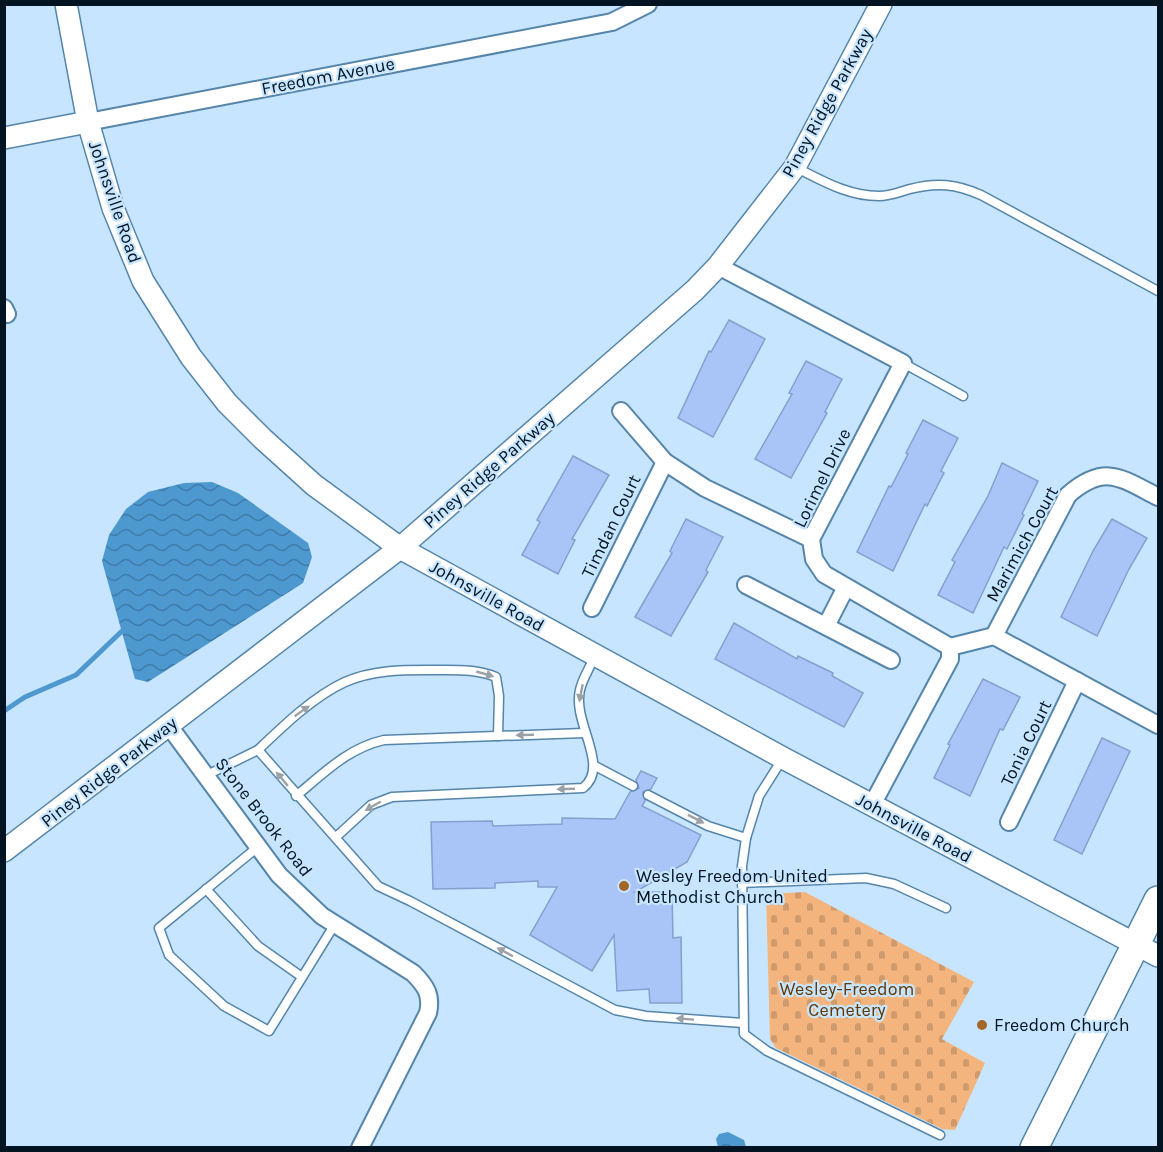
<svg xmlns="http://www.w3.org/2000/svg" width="1163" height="1152" font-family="Karla,sans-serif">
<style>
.cemetery{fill:url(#cemetery-stones)}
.water{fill:url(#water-waves)}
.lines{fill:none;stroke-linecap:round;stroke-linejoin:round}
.stream{stroke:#4d98cf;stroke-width:5}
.building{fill:#a9c4f7;stroke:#859fcf;stroke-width:1.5}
.service-casing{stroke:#5585aa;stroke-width:11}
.minor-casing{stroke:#5585aa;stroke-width:20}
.tertiary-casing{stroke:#5585aa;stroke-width:24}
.primary-casing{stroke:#5585aa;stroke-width:30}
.service{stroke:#fff;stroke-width:8}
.minor{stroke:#fff;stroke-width:16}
.tertiary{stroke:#fff;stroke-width:21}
.primary{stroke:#fff;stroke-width:27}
.oneway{fill:#9aa1a7}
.poi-dot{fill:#a4672a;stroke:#c7e5fe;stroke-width:2}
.labels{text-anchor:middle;stroke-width:4.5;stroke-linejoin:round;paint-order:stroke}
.street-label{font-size:18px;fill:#021422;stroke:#c7e5fe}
.poi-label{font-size:18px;fill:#021422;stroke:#c7e5fe;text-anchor:start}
.park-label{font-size:18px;fill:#613603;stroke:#c7e5fe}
</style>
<defs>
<pattern id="cemetery-stones" width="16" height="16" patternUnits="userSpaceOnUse" patternTransform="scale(1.5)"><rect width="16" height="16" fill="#f3b57d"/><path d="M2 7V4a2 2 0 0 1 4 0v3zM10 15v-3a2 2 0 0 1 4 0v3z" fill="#cf9b6c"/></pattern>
<pattern id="water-waves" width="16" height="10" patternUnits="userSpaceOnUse" patternTransform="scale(1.5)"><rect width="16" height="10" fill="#4d98cf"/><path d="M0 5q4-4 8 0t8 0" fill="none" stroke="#3e7ba8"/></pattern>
</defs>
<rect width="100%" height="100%" fill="#c7e5fe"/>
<path class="cemetery" d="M805,892L974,982L942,1039L985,1063L955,1130L942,1129L776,1048L770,1039L766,894Z"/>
<g class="water">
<path d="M212,482L238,493L308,543L312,557L303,583L148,682L135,679L102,561L109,535L126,509L148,492L184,483Z"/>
<path d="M728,1132L744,1140L746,1147H718L716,1139L719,1134Z"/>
</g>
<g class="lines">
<path class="stream" d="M4,711L25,697L76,675L122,631"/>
</g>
<g class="building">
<path d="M729,320L765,339L713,437L678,418L709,351L711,352Z"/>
<path d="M806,361L842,379L825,412L827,413L791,478L755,459L792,394L789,393Z"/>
<path d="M923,420L958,438L941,471L944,473L927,506L925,504L893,571L857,552L889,486L891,487L908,454L906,453Z"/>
<path d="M573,456L609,475L572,539L575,540L558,574L522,555L540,522L537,520Z"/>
<path d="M1002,463L1038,481L1022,514L1024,515L1007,549L1004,547L973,613L938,595L955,562L952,560L988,496Z"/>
<path d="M686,519L723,537L706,570L708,572L671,636L635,617L672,553L670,551Z"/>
<path d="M1112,519L1147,538L1129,569L1097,636L1061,617L1093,551Z"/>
<path d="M734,623L797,659L798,656L833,673L832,676L863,693L844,727L715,659Z"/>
<path d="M983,679L1020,697L1003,730L1000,729L970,796L934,778L950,745L948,744Z"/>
<path d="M1102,738L1130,751L1082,854L1054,840Z"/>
<path d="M641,771L657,778L651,789L643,792L645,801L642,806L701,835L687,862L635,892H672L673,938L681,937L682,1003H650L649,989L617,991L614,935L592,971L530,935L557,887H538V881L495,883V888L433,889L431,822L492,821L493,826L562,824V818L615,819L630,792L639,788L636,780Z"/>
</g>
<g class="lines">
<defs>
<g id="service">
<path d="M797,168C823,181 848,196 879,196C890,196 899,192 910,189C937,182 956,184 981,195L1158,291"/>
<path d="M903,363L963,396"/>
<path d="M258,750C282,727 314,696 345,682C374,669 406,670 437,670C457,670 477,669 496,677L499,696L498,736"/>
<path d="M783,758L759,796L746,838L742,866L744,1034L767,1051L940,1135"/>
<path d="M595,766L633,786"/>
<path d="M207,775L258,750L378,886L410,901L615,1010L646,1016L743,1023"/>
<path d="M648,795L708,826L746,838"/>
<path d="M296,796C324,773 348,748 384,740L584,733"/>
<path d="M336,837L371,805L392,797L583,788C611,766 572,723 580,690C582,679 591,666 595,655"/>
<path d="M259,846L159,928L169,955L224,1006L269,1031L335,924"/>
<path d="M742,883L866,878L894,884L946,908"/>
<path d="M206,889L258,946L302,977"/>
</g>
<g id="minor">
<path d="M88,122L612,22L648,4"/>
<path d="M718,266L903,363L811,539L814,559L824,574L950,647V659L872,805"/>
<path d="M4,308L7,314"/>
<path d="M621,411L665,462L705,488L811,539"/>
<path d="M746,585L891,660"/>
<path d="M592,608L665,462"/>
<path d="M826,626L845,589"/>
<path d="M994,636L1068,495C1105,463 1121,478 1158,497"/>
<path d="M950,647L994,636L1158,725"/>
<path d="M169,726L279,875L322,916L413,973C426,986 432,995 428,1013L360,1148"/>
<path d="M1009,822L1077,681"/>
</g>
<g id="tertiary">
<path d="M66,4L88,122L113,208L143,281L191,357L227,403L263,439L314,485L400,548L783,758L1158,956"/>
<path d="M4,138L88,122"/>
<path d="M4,851L400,548L695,290L718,266L795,167L881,4"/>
</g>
<path id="primary" d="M1034,1148L1158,900"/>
</defs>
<use href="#service" class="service-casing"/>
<use href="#minor" class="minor-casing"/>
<use href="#tertiary" class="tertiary-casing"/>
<use href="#primary" class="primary-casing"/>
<use href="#service" class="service"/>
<use href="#minor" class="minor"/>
<use href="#tertiary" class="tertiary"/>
<use href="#primary" class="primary"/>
</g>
<defs><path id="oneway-solid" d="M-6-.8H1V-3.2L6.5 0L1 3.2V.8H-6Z" transform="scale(1.5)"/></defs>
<g class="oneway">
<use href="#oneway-solid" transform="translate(485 674) rotate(16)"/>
<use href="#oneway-solid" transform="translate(581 693) rotate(101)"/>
<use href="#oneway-solid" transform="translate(302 711) rotate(-35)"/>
<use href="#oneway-solid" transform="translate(525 735) rotate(178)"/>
<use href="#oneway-solid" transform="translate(282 779) rotate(-130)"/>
<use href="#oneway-solid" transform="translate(566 789) rotate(178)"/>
<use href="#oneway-solid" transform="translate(373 806) rotate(150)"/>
<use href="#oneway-solid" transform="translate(696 819) rotate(27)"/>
<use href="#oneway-solid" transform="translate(505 952) rotate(-152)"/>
<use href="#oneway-solid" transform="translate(685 1019) rotate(-176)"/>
</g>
<g class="poi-dot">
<circle cx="624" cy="886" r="6"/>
<circle cx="982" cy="1025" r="6"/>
</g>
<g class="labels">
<g class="street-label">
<text transform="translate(328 76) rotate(-11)" y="6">Freedom Avenue</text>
<text transform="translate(827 103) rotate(-61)" y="6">Piney Ridge Parkway</text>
<text transform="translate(115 202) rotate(71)" y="6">Johnsville Road</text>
<text transform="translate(489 470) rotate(-41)" y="6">Piney Ridge Parkway</text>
<text transform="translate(822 478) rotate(-64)" y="6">Lorimel Drive</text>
<text transform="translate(611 526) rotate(-64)" y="6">Timdan Court</text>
<text transform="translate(1022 544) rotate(-61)" y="6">Marimich Court</text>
<text transform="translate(487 596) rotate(29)" y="6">Johnsville Road</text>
<text transform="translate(1026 743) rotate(-64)" y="6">Tonia Court</text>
<text transform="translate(109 772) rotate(-38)" y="6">Piney Ridge Parkway</text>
<text transform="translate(264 817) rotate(52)" y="6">Stone Brook Road</text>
<text transform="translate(914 828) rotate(28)" y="6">Johnsville Road</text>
</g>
<g class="poi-label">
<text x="636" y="882">Wesley Freedom United<tspan x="636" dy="21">Methodist Church</tspan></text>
<text x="994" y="1031">Freedom Church</text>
</g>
<g class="park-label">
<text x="847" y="995">Wesley-Freedom<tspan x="847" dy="21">Cemetery</tspan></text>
</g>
</g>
<rect width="1163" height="1152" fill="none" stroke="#021422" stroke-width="12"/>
</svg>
